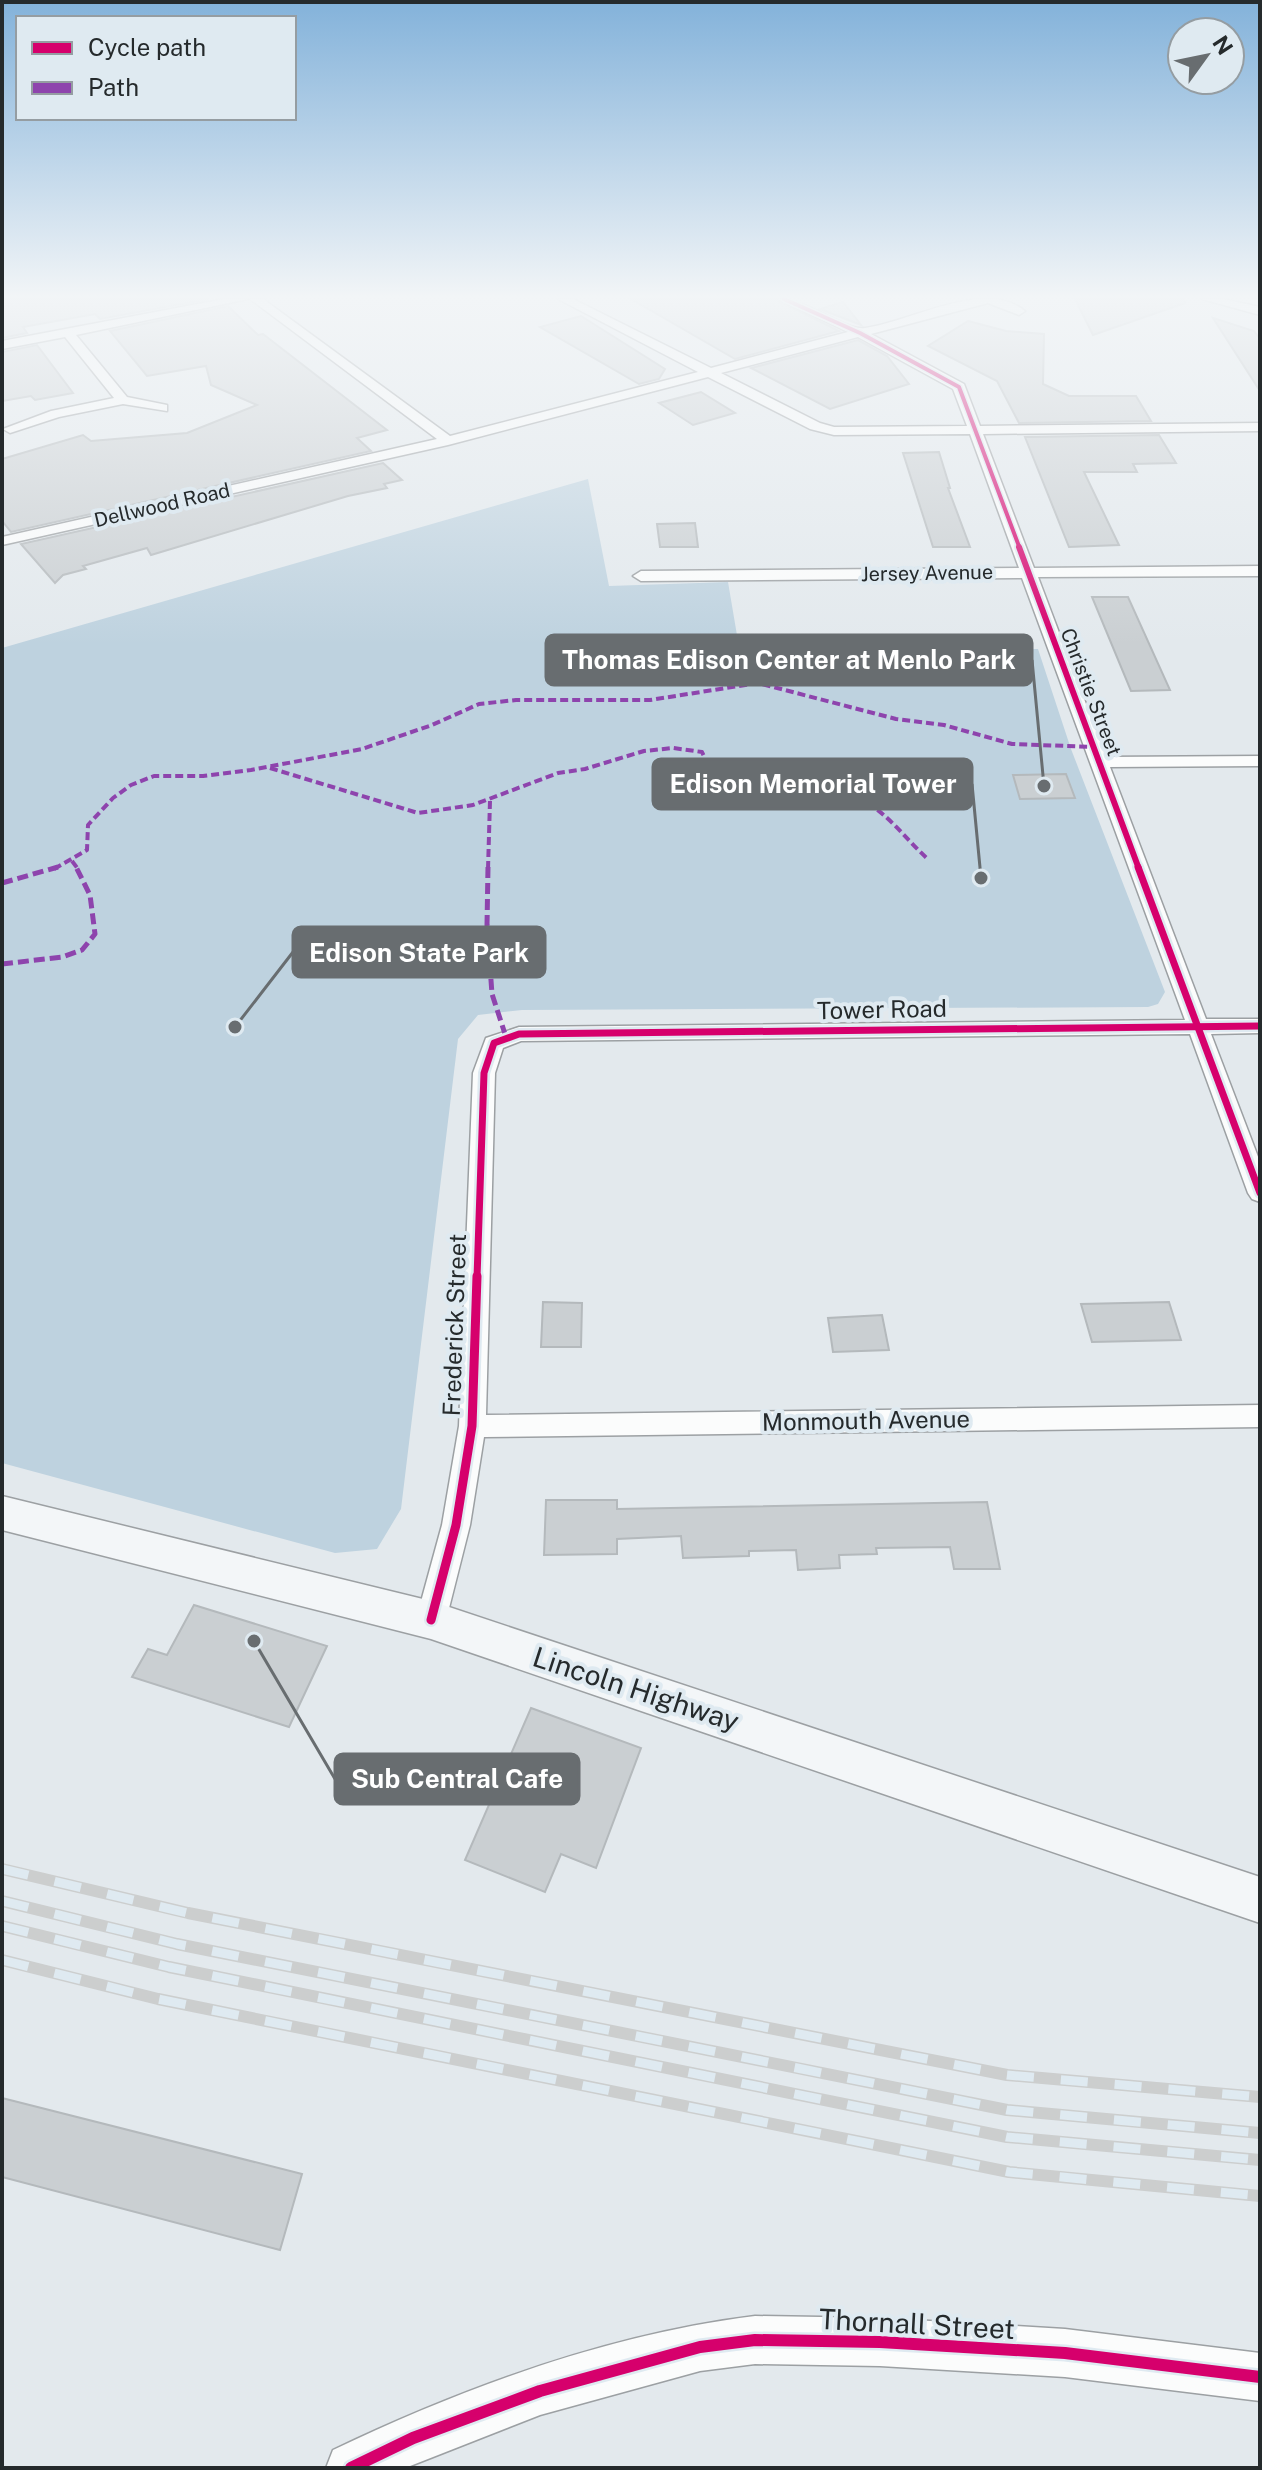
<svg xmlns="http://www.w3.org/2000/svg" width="1262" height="2470" font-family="'Public Sans',sans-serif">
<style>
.green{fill:#bed2df}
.building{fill:#cacfd2;stroke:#b4b9bc;stroke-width:2}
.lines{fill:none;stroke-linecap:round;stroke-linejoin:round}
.minor-casing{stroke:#9ca0a3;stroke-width:3}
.tertiary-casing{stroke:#9ca0a3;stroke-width:3}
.secondary-casing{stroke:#9ca0a3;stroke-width:3}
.minor{fill:#fbfcfc;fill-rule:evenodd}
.tertiary{fill:#fbfcfc;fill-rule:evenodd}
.secondary{fill:#f3f6f8;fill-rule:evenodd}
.rail-casing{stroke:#cccece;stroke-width:12}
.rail{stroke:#dfeaf1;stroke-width:9;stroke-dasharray:27;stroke-linecap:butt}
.quiet-far1{stroke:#8e44ad;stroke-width:4;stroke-dasharray:8 4;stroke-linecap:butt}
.quiet{stroke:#8e44ad;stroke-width:5;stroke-dasharray:11 5;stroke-linecap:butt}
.cycleway-far4-casing{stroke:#dfeaf1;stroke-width:7}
.cycleway-far3-casing{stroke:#dfeaf1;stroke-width:10}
.cycleway-far2-casing{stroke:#dfeaf1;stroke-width:12}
.cycleway-far1-casing{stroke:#dfeaf1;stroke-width:14}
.cycleway-casing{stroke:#dfeaf1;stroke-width:17}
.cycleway-far4{stroke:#d6006c;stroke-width:4}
.cycleway-far3{stroke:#d6006c;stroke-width:6}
.cycleway-far2{stroke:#d6006c;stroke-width:7}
.cycleway-far1{stroke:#d6006c;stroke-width:9}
.cycleway{stroke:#d6006c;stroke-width:12}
.labels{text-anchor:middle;stroke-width:8;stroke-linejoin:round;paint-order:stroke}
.far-street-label{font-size:20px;fill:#252a2c;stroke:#dfeaf1}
.street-label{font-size:24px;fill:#252a2c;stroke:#dfeaf1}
.near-street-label{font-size:28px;fill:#252a2c;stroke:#dfeaf1}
.leader{fill:none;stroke:#686d70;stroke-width:3}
.callout-dot{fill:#686d70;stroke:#dfeaf1;stroke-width:3}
.callout{fill:#686d70;stroke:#686d70;stroke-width:3}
.callout-label{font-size:26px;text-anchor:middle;font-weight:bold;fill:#fff}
</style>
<rect width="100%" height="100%" fill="#e3e9ed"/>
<path class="green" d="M588,479L609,586L728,582L740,653L1038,649L1071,749L1165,992L1158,1004L1148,1007L522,1010L478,1015L458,1039L401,1509L377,1549L335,1553L2,1463V648Z"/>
<g class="building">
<path d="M2,299H209L100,319L95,314L23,327L27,333L2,338Z"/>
<path d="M631,299H775L839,331L735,359Z"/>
<path d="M1075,299H1184L1185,303L1093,335Z"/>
<path d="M843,302L861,325L820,309Z"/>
<path d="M228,306L258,335L263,334L387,430L357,438L371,451L11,532L2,521V459L83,435L91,441L187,433L257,405L211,385L206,366L147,376L110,331Z"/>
<path d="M581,316L665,369L659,379L639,384L540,327Z"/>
<path d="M1213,318L1254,331L1260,339V391Z"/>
<path d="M968,321L1006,331L1044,334L1043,384L1069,396H1136L1151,421L1019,423L997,381L928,346Z"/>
<path d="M858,340L887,356L909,384L830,409L751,368Z"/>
<path d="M37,345L73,393L35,400L31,396L2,401V352Z"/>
<path d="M701,392L735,413L693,425L659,403Z"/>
<path d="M1159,435L1176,463L1133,464L1137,472H1084L1119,545L1069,547L1025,437Z"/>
<path d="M939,452L950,488H948L970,547H933L903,453Z"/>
<path d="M383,463L402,480L384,484L387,488L348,496L151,555L147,548L83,566L86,569L63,575L55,583L21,544Z"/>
<path d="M695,523L698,547H660L657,524Z"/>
<path d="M1092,597H1128L1170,690L1131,691Z"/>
<path d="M1066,774L1075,798L1020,799L1013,775Z"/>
<path d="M543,1302L582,1303L581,1347H541Z"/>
<path d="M1169,1302L1181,1340L1092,1342L1081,1304Z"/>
<path d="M882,1315L889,1350L833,1352L828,1318Z"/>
<path d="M546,1500H617V1509L987,1502L1000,1569H954L950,1547L876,1548L877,1554L839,1555L840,1568L798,1570L796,1550L749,1551V1556L683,1558L681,1536L617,1539V1554L544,1555Z"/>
<path d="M194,1605L327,1646L289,1727L132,1677L148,1649L167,1655Z"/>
<path d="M531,1708L641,1748L596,1868L561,1854L545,1892L465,1860Z"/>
<path d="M2,2098L302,2174L280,2250L2,2177Z"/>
</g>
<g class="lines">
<defs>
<g id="minor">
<path d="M224,299H248L76,335L127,397L167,405V411L123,404L59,417L10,433L3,429L51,411L114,398L65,337L2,349V341Z"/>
<path d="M250,299H263L450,436L698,372L558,299H573L711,368L848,332L778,299C807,299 845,331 865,328C911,322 984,278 1025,311L1019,315L988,303L871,334L964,384L980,426L1260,423V431L983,434L1034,568L1260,566V576L1038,577L1106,757L1260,756V766L1110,767L1206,1019H1260V1033L1211,1034L1260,1162V1202L1252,1199L1248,1193L1190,1034L521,1041L503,1048L495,1073L486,1415L1260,1405V1427L484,1437L470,1525L446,1620L441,1630L431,1633L421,1630L416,1620L442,1525L459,1426L473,1073L486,1038L519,1027L1185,1020L1022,578L641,581L633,576L641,571L1019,568L970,434L834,435L810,429L708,377L448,445L2,545V537L437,439ZM858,337L953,389L967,426L834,427L820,423L721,373Z"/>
<path d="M1202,299H1223L1260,307V315Z"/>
</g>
<path id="tertiary" d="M755,2316L880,2318L1065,2329L1260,2353V2401L1065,2377L880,2366L755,2364L700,2371L540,2415L405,2468H326L333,2450C465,2387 609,2334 755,2316Z"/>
<path id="secondary" d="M2,1496L431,1601L1260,1877V1923L431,1639L2,1530Z"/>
</defs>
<use href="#minor" class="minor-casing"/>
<use href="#tertiary" class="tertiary-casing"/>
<use href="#secondary" class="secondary-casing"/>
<use href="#minor" class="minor"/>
<use href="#tertiary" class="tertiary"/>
<use href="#secondary" class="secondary"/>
<defs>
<g id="rail">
<path d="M2,1869L188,1913L1007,2075L1260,2097"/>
<path d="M2,1901L177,1944L1007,2110L1260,2133"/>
<path d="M2,1926L169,1967L1007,2137L1260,2160"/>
<path d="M2,1960L158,1999L1009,2172L1260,2196"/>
</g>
</defs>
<use href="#rail" class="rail-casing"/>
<use href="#rail" class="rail"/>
<g class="quiet-far1">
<path d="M270,768L418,813L473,805L558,773L585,769L644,751L673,748L702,752L713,776C732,785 750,796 771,798C801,800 830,786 858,798C887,811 906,840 929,860"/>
<path d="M72,861L78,869"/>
<path d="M54,869L87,850L88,825L113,798L131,785L154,776H203L251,770L362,749L432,725L479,704L516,700H650L758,683L896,719L944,725L1012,744L1095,747"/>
<path d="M488,869L490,801"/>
</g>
<g class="quiet">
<path d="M488,867L487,925L492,994L506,1037"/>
<path d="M2,883L58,867"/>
<path d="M2,964L62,957L82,950L95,934L90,895L76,867"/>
</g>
<defs>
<path id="cycleway-far4" d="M784,299L860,333L959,387L1020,549"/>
<path id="cycleway-far3" d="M1019,547L1139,869"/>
<g id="cycleway-far2">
<path d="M1138,867L1260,1193"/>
<path d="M477,1278L484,1073L494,1043L519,1034L1260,1026"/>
</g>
<path id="cycleway-far1" d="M431,1620L456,1525L472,1426L477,1276"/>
<path id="cycleway" d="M351,2468L413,2438L540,2391L700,2347L755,2340L880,2342L1065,2353L1260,2377"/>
</defs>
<use href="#cycleway-far4" class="cycleway-far4-casing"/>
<use href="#cycleway-far3" class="cycleway-far3-casing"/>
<use href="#cycleway-far2" class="cycleway-far2-casing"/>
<use href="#cycleway-far1" class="cycleway-far1-casing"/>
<use href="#cycleway" class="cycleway-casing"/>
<use href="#cycleway-far4" class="cycleway-far4"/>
<use href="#cycleway-far3" class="cycleway-far3"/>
<use href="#cycleway-far2" class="cycleway-far2"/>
<use href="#cycleway-far1" class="cycleway-far1"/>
<use href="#cycleway" class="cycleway"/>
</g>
<linearGradient id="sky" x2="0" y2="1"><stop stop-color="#83b2da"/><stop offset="0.46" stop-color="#f2f5f7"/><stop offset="1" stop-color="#f2f5f7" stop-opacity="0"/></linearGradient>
<rect width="1262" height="645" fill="url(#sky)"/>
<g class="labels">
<g class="far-street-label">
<text transform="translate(162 505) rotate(-13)" y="7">Dellwood Road</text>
<text transform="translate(927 573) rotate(-1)" y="7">Jersey Avenue</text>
<text transform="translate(1091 692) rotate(69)" y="7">Christie Street</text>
</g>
<g class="street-label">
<text transform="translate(882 1010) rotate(-1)" y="8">Tower Road</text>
<text transform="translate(455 1325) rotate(-88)" y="8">Frederick Street</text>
<text transform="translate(866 1421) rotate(-1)" y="8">Monmouth Avenue</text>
</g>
<g class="near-street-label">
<text transform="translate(636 1689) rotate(18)" y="10">Lincoln Highway</text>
<text transform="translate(917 2324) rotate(3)" y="10">Thornall Street</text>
</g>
</g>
<path class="leader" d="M1044 786L1032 660M981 878L972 784M235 1027L293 952M254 1641L335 1779"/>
<g class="callout-dot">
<circle cx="1044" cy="786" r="8"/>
<circle cx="981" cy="878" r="8"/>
<circle cx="235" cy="1027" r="8"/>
<circle cx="254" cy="1641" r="8"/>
</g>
<g class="callout">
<rect x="546" y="635" width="486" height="50" rx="8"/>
<rect x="653" y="759" width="319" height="50" rx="8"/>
<rect x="293" y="927" width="252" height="50" rx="8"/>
<rect x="335" y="1754" width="244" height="50" rx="8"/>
</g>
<g class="callout-label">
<text x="789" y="669">Thomas Edison Center at Menlo Park</text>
<text x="813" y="793">Edison Memorial Tower</text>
<text x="419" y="962">Edison State Park</text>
<text x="457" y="1788">Sub Central Cafe</text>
</g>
<rect width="1262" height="2470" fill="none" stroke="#252a2c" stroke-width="8"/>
<rect x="16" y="16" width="280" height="104" fill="#dfeaf1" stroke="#959da2" stroke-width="2"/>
<rect x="32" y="42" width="40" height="12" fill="#d6006c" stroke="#959da2" stroke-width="2"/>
<text x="88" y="56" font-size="24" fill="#252a2c">Cycle path</text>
<rect x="32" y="82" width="40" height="12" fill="#8e44ad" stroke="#959da2" stroke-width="2"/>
<text x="88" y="96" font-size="24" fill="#252a2c">Path</text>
<g transform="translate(1206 56) rotate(57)"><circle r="38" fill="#dfeaf1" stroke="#959da2" stroke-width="2"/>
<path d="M0-6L14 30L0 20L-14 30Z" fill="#686d70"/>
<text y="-12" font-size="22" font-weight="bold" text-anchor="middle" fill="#252a2c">N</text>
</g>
</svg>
